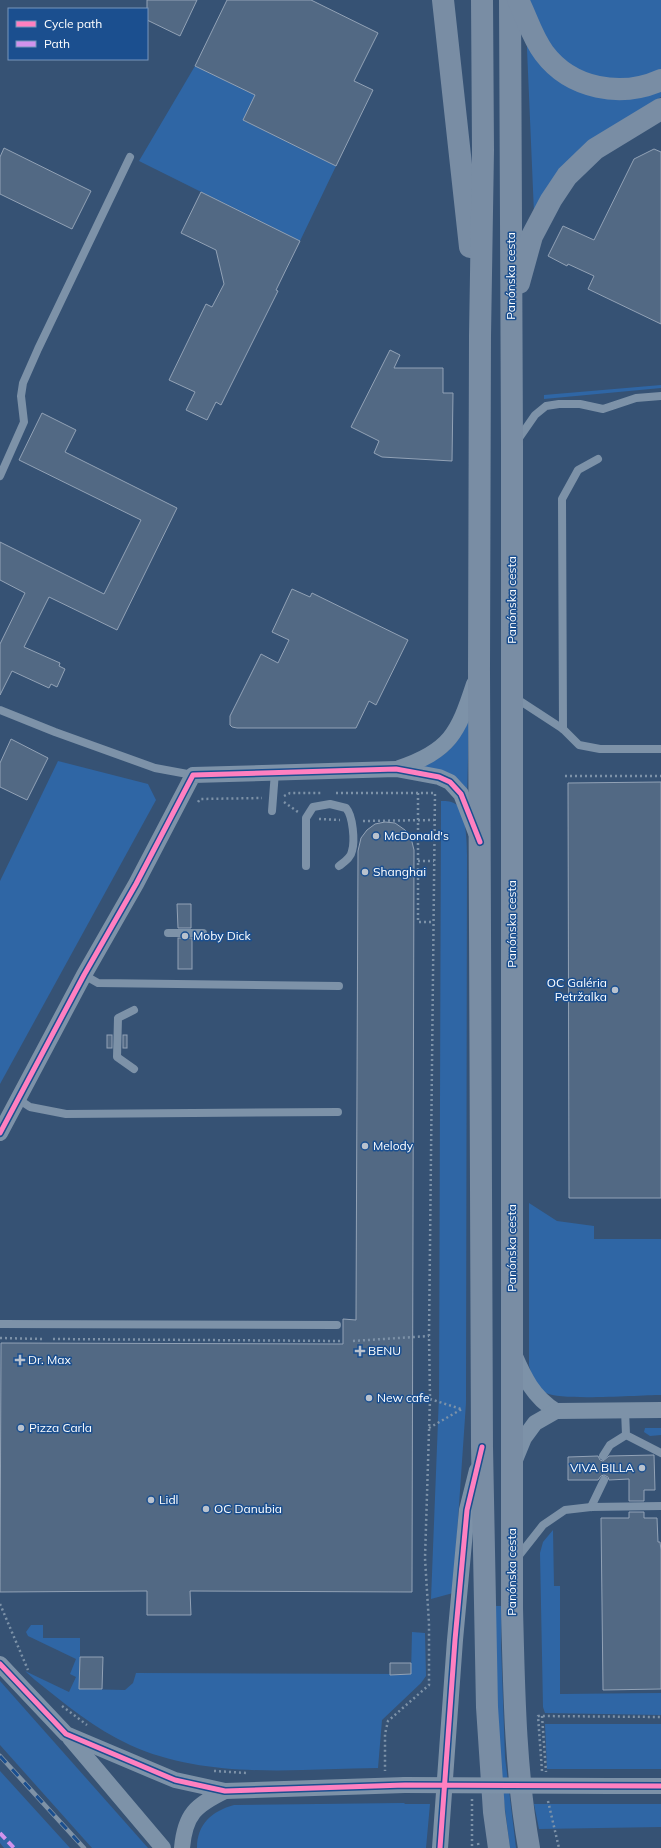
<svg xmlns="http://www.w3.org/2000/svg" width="661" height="1848" font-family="Mulish,sans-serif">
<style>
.green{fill:#2f66a5}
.building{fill:#526984;stroke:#92a2b6}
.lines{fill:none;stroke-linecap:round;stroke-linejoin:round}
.path{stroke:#7d92a8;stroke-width:2.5;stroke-dasharray:2 3;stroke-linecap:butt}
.service{stroke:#7d92a8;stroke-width:8}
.minor{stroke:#7d92a8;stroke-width:16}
.secondary{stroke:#798da4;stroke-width:22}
.rail-casing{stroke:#7e92a7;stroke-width:4.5}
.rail{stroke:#1b4f8f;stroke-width:3;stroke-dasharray:9;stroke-linecap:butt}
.minor-bridge{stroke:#7d92a8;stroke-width:16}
.quiet{stroke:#d193ec;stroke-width:4;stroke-dasharray:8 4;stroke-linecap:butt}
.cycleway-casing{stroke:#1b4f8f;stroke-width:8}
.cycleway{stroke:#ff80c0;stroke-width:5}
.poi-dot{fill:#b9c2ce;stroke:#1b4f8f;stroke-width:1.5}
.labels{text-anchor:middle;stroke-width:3;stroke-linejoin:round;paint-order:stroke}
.street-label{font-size:12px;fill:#fff;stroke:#1b4f8f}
.poi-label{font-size:12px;fill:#fff;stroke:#1b4f8f;text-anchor:start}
</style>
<rect width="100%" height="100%" fill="#365274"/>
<g class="green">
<path d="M527,0H661V97L641,109L534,213L527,49Z"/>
<path d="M195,66L255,95L243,120L336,166L300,241L139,161Z"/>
<path d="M661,385V388L544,399V395Z"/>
<path d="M469,720L467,798L425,768L424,765C446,758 460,741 469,720Z"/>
<path d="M58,761L148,784L156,800L0,1084V881Z"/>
<path d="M441,801C447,801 452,801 457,805C466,812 467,843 467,855L466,1403L453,1593L431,1599L439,1396Z"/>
<path d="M529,1203L557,1221L594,1226V1239H661V1395C639,1395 562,1401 546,1393C536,1388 531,1375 529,1365Z"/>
<path d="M645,1428H661V1435L650,1436L644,1432Z"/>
<path d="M553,1530L554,1586H560V1694L661,1693V1715L545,1713L543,1707L540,1553L543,1542Z"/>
<path d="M495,1606H502L501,1645L505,1757L516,1848H510L499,1763Z"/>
<path d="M31,1625H43V1638H80V1689L125,1690L133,1683L136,1673L411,1674L412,1632L425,1633L426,1676L421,1683L382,1720L378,1768C296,1769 207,1780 130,1745C95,1729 65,1704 35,1680L25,1671L69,1692L76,1677L70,1674L76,1659L28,1636L26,1632Z"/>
<path d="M0,1681L148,1848H92L0,1745Z"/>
<path d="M545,1724H661V1769H547Z"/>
<path d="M0,1771L70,1848H4L0,1843Z"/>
<path d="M404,1803L405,1804H430L426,1848H197C197,1824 212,1811 234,1805Z"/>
<path d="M534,1804H661V1827L539,1829Z"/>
</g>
<g class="building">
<path d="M147,0H197L180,36L147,20Z"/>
<path d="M227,0H311L378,33L354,81L373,90L336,166L243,120L255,95L195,66Z"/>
<path d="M4,148L91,191L72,229L0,194V157Z"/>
<path d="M654,149L661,152V324L588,289L594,276L568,264L567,266L548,256L563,226L594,240L634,159Z"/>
<path d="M201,192L300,241L276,290L278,291L221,405L216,402L207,420L186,410L195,392L169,380L206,304L212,307L224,284L216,250L181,233Z"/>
<path d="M390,350L400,355L394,368H443V393H453L452,461L382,457L374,453L379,441L351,427Z"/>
<path d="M42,413L76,430L65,452L177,508L117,630L49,597L24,647L60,663L59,666L65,669L57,687L51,684L49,688L12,671L0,695V644L25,593L0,580V542L104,594L141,520L19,460Z"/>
<path d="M292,589L310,597L312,593L408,640L376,705L369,701L356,728H237L232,727L230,725V716L261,654L278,663L289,640L272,632Z"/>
<path d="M11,739L48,758L27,800L0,787V763Z"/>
<path d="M661,782V1198H569L568,783Z"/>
<path d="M385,822L395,823L405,830L411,838L414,850L412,1592L190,1591L191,1615H147V1591L0,1592L1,1343L343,1344V1319L356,1320L358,851L361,838L367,830L375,824Z"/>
<path d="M177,904H191V928H178Z"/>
<rect x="178" y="938" width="14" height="31"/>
<rect x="107" y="1035" width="5" height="13"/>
<rect x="123" y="1035" width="4" height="13"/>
<path d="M654,1455L655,1490H644V1501H629V1479L609,1480L608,1477L604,1475L601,1476L598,1480H568V1457L598,1456L600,1460L603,1461L609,1456Z"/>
<path d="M629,1512H644V1518H657L658,1542H660L661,1550V1689L603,1690L601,1518H629Z"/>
<path d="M80,1657H103L102,1689H79Z"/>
<path d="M390,1663H411V1674L390,1675Z"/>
</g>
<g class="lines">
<g class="path">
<path d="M565,776H661"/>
<path d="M336,793H435L429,1336L430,1399L425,1558L429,1624V1685L388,1721L385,1734V1771"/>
<path d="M418,793V922H433"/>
<path d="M284,796L290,793H321"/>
<path d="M198,802L200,799L262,798"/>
<path d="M284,802L298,812"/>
<path d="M319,819L340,820"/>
<path d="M363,821L434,820"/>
<path d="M418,861H434"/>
<path d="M0,1338L43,1339"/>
<path d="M53,1339L343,1341"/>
<path d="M353,1341L429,1336"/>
<path d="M430,1399L461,1409"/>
<path d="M429,1428L462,1409"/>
<path d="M0,1604L28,1670"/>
<path d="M62,1706L87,1725"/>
<path d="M542,1716L546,1772"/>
<path d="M214,1771L247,1773"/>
<path d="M542,1771L538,1716L661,1717"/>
<path d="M472,1799V1848"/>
<path d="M548,1801L559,1848"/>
<path d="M478,1843L479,1848"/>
</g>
<g class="service">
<path d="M517,441L535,415L546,406L559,404H580L603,409L636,398L661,396"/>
<path d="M0,476L24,422L21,396L23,383L38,349L130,157"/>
<path d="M514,697L563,729L579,745L600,749H661"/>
<path d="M0,710L55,732L155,768L193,775"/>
<path d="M563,729L562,499L578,470L598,459"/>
<path d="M272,811L275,772"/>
<path d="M306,866V818L313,807L330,804L346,808C353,816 355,841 352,851C351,858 344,862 339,866"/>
<path d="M168,933H203"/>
<path d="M84,975L98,983L339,986"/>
<path d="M134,1069L117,1057L118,1018L134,1010"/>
<path d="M18,1099L30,1107L66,1114L338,1112"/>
<path d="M0,1324L337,1325"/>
<path d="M625,1410L626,1435L661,1453"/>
<path d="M603,1456L610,1445L626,1435"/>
<path d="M591,1507L604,1480"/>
<path d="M517,1558L543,1525L565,1510L591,1507L661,1506"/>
</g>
<g class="minor">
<path d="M399,768C450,751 458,733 474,684"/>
<path d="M0,1133L84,975L136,884L193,775L396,769L439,777L450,782L461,794L476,833"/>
<path d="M514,1354C524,1377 533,1397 556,1411"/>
<path d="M515,1460L524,1438L535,1423L556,1411L661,1410"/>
<path d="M0,1664L66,1734L175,1780L225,1791L405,1785"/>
<path d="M70,1738L163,1848"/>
<path d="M610,1786H661"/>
<path d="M182,1848C185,1814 196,1805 225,1791"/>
<path d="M440,1848L455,1640L467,1510L477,1470"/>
</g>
<g class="secondary">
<path d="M443,0L470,247"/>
<path d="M482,0L483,150L480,336L479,671L482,1447L487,1707L494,1812L499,1848"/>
<path d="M510,0L512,446V1608C514,1688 515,1769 529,1848"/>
<path d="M518,0C527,18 532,37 544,53C571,89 621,98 661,80"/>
<path d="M519,283L532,236L551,200L567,176L595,149L661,109"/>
</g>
<defs>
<path id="rail" d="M0,1756L84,1848"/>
</defs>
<use href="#rail" class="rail-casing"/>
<use href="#rail" class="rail"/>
<path class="minor-bridge" d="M405,1785L610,1786"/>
<path class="quiet" d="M0,1833L14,1848"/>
<defs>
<g id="cycleway">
<path d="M0,1133L84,975L136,884L193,775L396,769L439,777L450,782L461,794L480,842"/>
<path d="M0,1664L66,1734L175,1780L225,1791L405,1785L661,1786"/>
<path d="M440,1848L455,1640L467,1510L482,1447"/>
</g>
</defs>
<use href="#cycleway" class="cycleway-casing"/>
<use href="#cycleway" class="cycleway"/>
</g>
<g class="poi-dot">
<circle cx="376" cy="836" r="4"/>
<circle cx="365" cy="872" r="4"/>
<circle cx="185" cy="936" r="4"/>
<circle cx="615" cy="990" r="4"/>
<circle cx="365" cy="1146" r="4"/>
<path d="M358 1345h4v4h4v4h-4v4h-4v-4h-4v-4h4z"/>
<path d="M18 1354h4v4h4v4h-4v4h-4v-4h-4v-4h4z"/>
<circle cx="369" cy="1398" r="4"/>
<circle cx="21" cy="1428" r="4"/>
<circle cx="642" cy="1468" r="4"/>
<circle cx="151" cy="1500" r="4"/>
<circle cx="206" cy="1509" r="4"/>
</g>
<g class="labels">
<g class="street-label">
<text transform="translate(511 276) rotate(-90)" y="4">Panónska cesta</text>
<text transform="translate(512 600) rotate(-90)" y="4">Panónska cesta</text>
<text transform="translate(512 924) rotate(-90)" y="4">Panónska cesta</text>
<text transform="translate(512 1248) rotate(-90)" y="4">Panónska cesta</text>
<text transform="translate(512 1572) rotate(-90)" y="4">Panónska cesta</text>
</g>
<g class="poi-label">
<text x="384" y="840">McDonald's</text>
<text x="373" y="876">Shanghai</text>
<text x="193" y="940">Moby Dick</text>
<text x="607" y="987" text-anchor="end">OC Galéria<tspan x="607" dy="14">Petržalka</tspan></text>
<text x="373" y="1150">Melody</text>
<text x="368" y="1355">BENU</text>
<text x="28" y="1364">Dr. Max</text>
<text x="377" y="1402">New cafe</text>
<text x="29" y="1432">Pizza Carla</text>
<text x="634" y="1472" text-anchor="end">VIVA BILLA</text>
<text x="159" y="1504">Lidl</text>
<text x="214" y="1513">OC Danubia</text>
</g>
</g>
<rect x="8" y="8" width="140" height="52" fill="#1b4f8f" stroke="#7695bc"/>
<rect x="16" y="21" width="20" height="6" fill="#ff80c0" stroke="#7695bc"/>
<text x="44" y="28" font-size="12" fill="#ffffff">Cycle path</text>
<rect x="16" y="41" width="20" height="6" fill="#d193ec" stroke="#7695bc"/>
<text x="44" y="48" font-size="12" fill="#ffffff">Path</text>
</svg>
